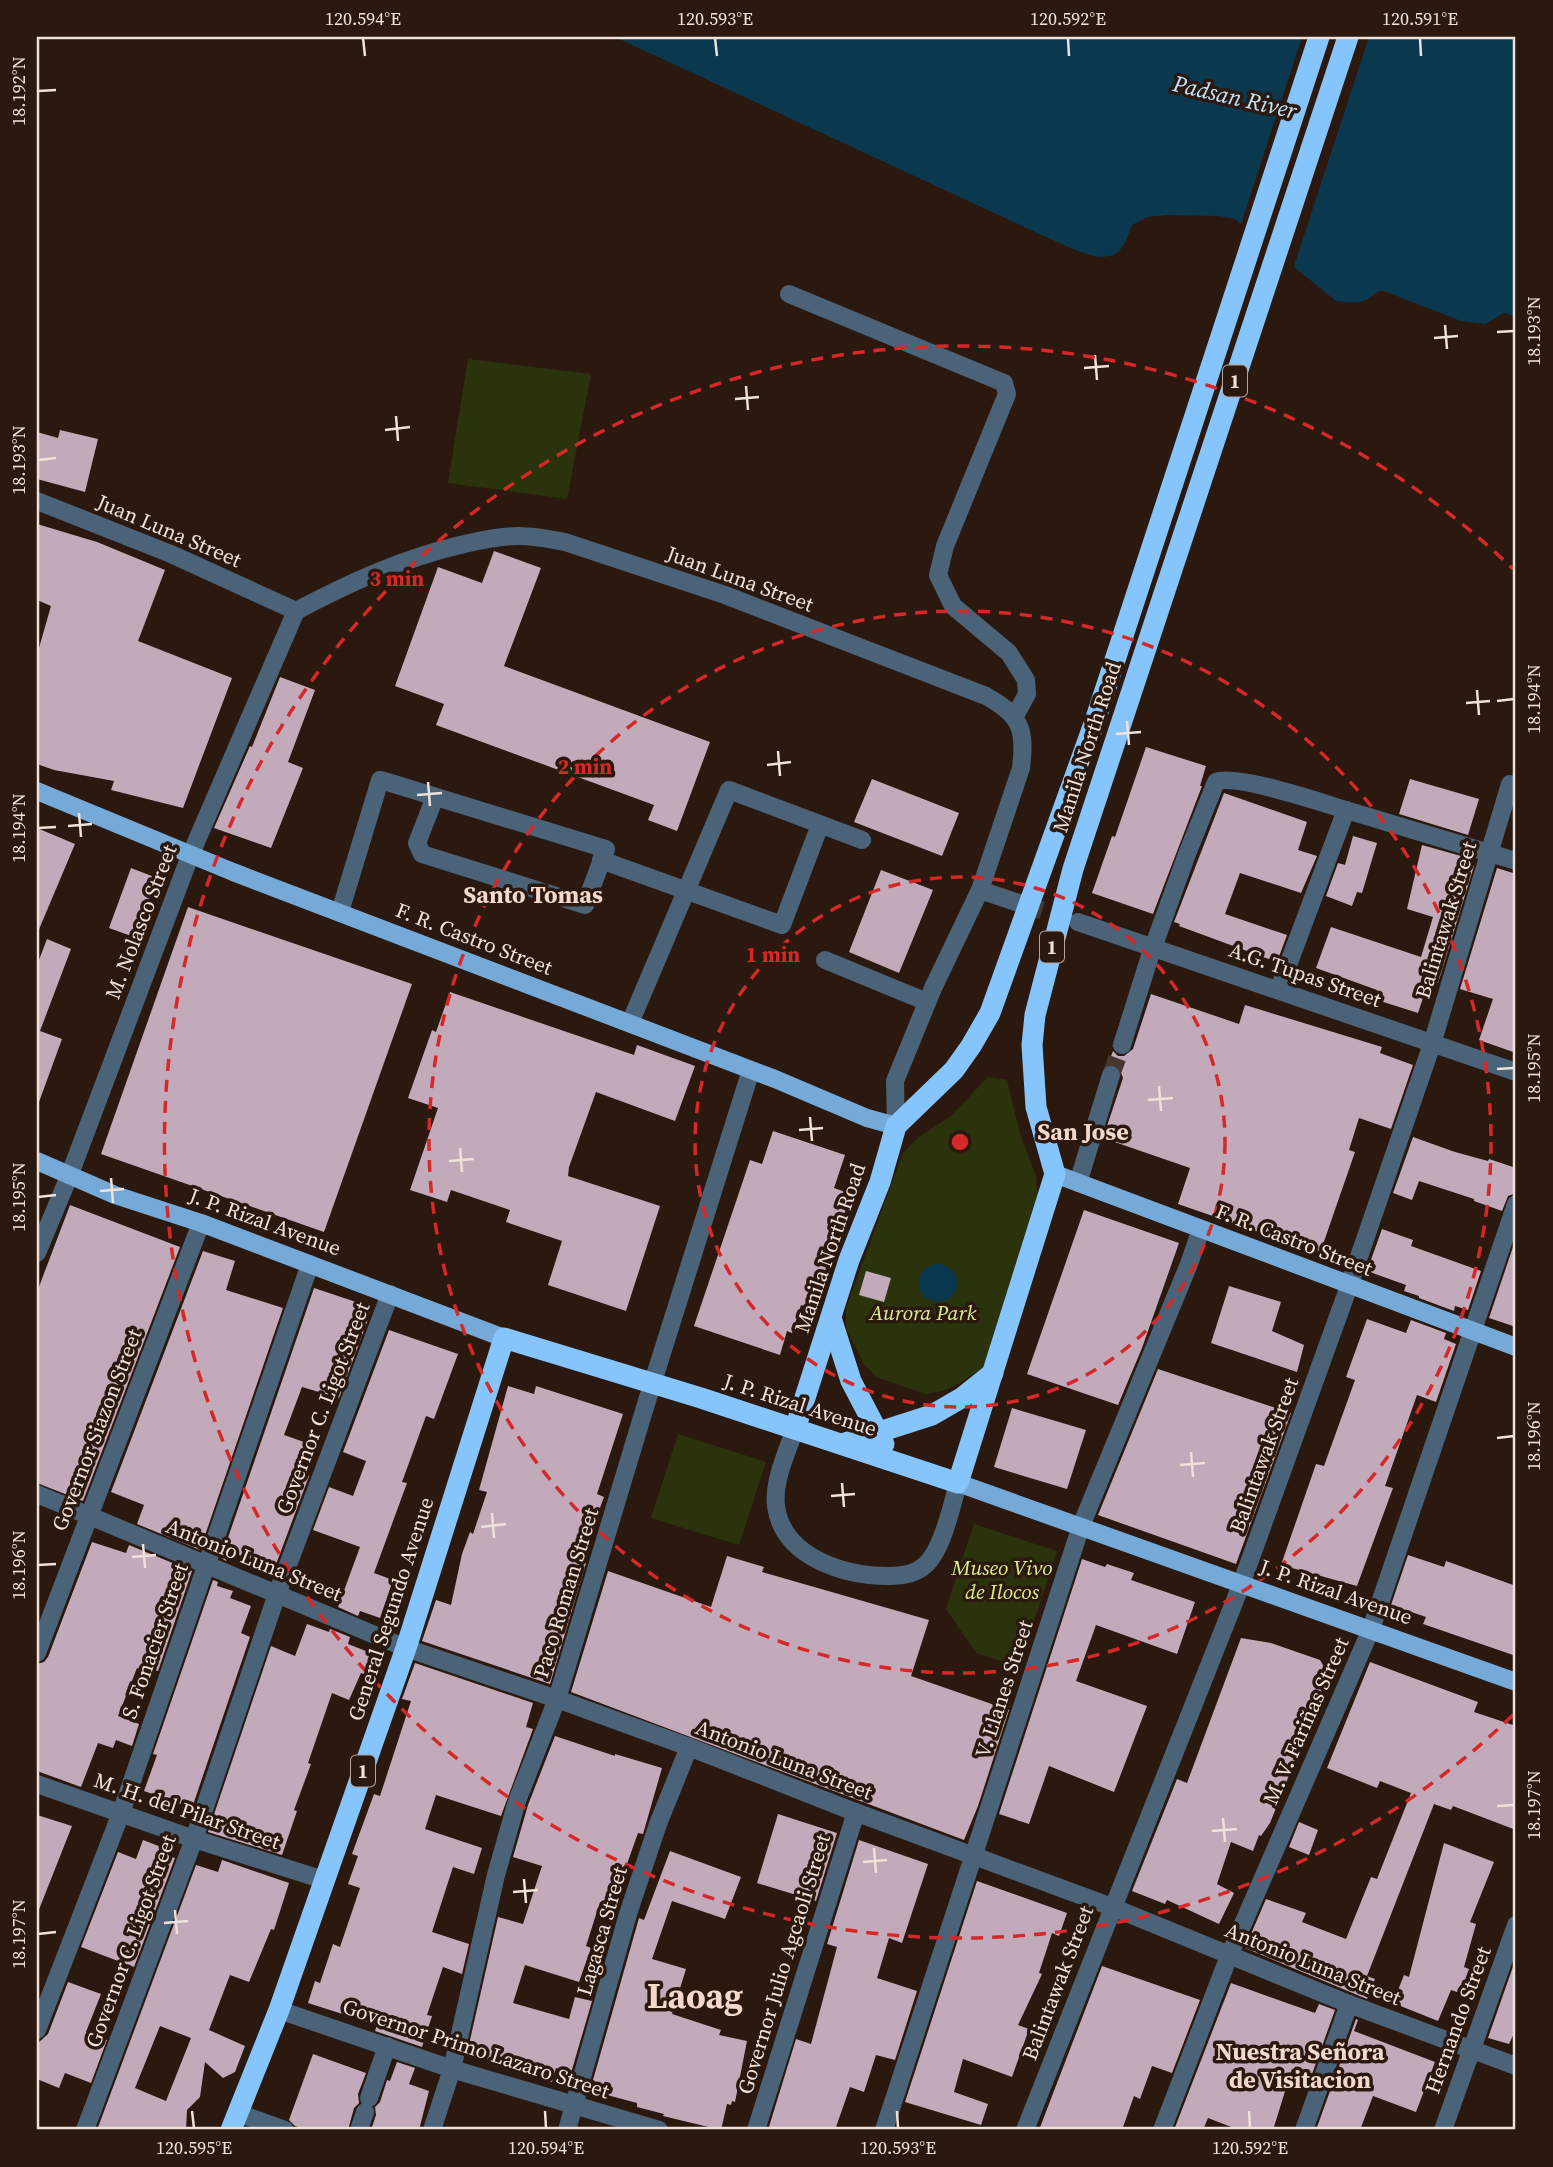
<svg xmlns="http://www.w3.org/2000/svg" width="1553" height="2167" font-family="'Source Serif 4',serif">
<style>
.green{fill:#2b330c}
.water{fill:#0a394f}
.pier{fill:#2b190f}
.building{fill:#c2aaba;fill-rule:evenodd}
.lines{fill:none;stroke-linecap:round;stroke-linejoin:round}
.minor-tunnel{stroke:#48372e;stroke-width:18;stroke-dasharray:18 9;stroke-linecap:butt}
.minor{stroke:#4a6379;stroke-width:18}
.major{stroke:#75a9d7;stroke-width:18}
.highway{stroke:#85c5fc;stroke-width:21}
.ticks{fill:none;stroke:#efe2db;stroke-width:2.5}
.ring{fill:none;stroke:#d62828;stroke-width:3.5;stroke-dasharray:12 9}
.labels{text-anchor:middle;stroke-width:7;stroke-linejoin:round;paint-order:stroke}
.shield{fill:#2b190f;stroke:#b4a69e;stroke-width:2}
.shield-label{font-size:19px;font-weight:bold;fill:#efe2db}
.street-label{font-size:21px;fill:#efe2db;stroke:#2b190f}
.park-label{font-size:21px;font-style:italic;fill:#d9f189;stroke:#2b190f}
.water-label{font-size:23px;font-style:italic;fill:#bde4fc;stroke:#2b190f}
.quarter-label{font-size:24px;font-weight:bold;fill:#f3d8cb;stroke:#2b190f}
.town-label{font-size:35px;font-weight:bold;fill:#f3d8cb;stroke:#2b190f}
.centre{fill:#d62828;stroke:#2b190f;stroke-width:3.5}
.ring-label{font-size:21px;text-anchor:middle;font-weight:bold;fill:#d62828;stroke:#2b190f;stroke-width:7;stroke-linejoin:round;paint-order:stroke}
.neatline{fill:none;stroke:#efe2db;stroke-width:2.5}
.ticks-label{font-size:18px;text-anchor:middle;fill:#efe2db}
</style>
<rect width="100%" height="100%" fill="#2b190f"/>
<g class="green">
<path d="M468,359L591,374L567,499L448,483Z"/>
<path d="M988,1077L1007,1080L1020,1134L1036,1176L1038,1199L985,1366L960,1383L943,1391L926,1394L876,1377L864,1364L846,1329V1308L903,1153L919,1137L951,1116Z"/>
<path d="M678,1434L766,1462L739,1545L651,1518Z"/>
<path d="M974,1524L1057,1551L1019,1667L976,1653L946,1609Z"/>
</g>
<g class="water">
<path d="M615,37H1516V317L1504,313L1485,324L1461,321L1384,291H1378C1364,305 1355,303 1336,301L1235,219L1219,216L1167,215L1147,217L1132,225C1129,232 1127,240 1123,246C1109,269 1075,249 1057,242Z"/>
<circle cx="938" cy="1283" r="19"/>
</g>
<path class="pier" d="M1302,37H1369L1293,269L1240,227Z"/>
<g class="building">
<path d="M60,430L98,439L85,492L37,479V432L58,438Z"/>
<path d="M37,524L97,542L165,570L138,641L232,678L183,808L111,790L114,781L54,770L37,764V655L51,606L37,600Z"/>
<path d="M494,551L541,568L504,666L710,742L677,831L648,820L654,805L436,725L444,704L395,686L438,567L482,583Z"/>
<path d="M280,677L315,690L288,762L303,768L271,848L214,828L250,746L252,747Z"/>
<path d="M1146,747L1206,766L1200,786H1202L1153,914L1092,893L1112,836L1115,837Z"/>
<path d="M872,779L959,813L942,856L854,822Z"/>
<path d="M1410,779L1479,799L1468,835L1399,814Z"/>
<path d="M1224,793L1307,822L1298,850L1317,856L1301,893L1240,873L1225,914L1287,935L1277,962L1179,926L1180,924L1174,922Z"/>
<path d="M37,828L75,844L37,934Z"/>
<path d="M1353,836L1377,843L1362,893L1357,892L1352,906L1326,896L1338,863L1345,865Z"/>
<path d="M1422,845L1461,856L1460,861L1474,866L1438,983L1429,980L1418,1013L1374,999L1377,990L1316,968L1331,927L1421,957L1433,917L1407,909Z"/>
<path d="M131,868L157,878L134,937L109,928Z"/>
<path d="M1497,868L1516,874V1053L1479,1040L1493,999L1460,989Z"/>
<path d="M881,870L933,890L899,973L849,952Z"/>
<path d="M188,907L412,984L324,1232L101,1154Z"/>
<path d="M47,939L71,949L40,1031L62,1039L39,1102H37V965Z"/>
<path d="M450,992L634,1055L637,1045L695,1066L675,1121L596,1092L569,1167L568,1176L660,1206L626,1311L548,1285L562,1241L506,1222L510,1210L451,1190L447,1202L410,1190L438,1108L408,1098L432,1030L436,1032Z"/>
<path d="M1151,994L1239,1024L1245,1005L1382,1047L1380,1053L1413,1065L1391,1129L1359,1118L1349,1150L1355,1152L1320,1253L1178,1204L1190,1168L1103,1138L1123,1078L1119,1067L1108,1064L1113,1051L1118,1056H1124L1133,1049Z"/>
<path d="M773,1131L845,1155L834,1188L851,1194L812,1309L801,1305L792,1333L787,1331L780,1355L694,1326L750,1160L762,1164Z"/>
<path d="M1413,1137L1455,1152L1488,1161L1489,1159L1516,1168V1193L1508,1196L1502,1211L1474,1201V1199L1419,1181L1412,1200L1393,1193Z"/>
<path d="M70,1205L180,1247L83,1501L37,1483V1292Z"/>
<path d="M1084,1210L1179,1243L1142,1348L1118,1405L1027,1374Z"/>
<path d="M1382,1229L1413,1240L1411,1246L1481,1271L1468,1310L1455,1306L1454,1311L1419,1298V1296L1404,1291L1406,1285L1367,1271Z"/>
<path d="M1516,1238V1327L1489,1318Z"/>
<path d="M203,1251L235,1261L226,1290L283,1308L200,1550L137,1524L144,1505L111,1492Z"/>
<path d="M866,1271L891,1278L884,1302L859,1295Z"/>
<path d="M1229,1286L1281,1302L1272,1331L1304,1345L1297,1372L1211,1343Z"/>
<path d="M314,1288L371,1307L367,1322L339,1398L302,1387L284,1435L307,1443L297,1472L309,1476L275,1567L230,1552L226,1561L221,1558Z"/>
<path d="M1367,1319L1406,1333L1411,1320L1446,1333L1444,1339L1456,1344L1436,1402L1417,1395L1385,1486L1393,1488L1357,1586L1281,1565L1316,1464L1324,1466L1355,1380L1346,1377Z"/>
<path d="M389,1330L458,1354L434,1419L426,1416L402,1482L407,1483L374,1573L393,1580L380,1618L360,1611L358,1616L338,1607L360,1547L313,1530L329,1487L353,1496L366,1461L343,1452Z"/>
<path d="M1158,1369L1291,1413L1236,1564L1098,1515Z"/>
<path d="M508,1386L534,1394L536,1386L623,1414L597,1494L604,1497L580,1561L586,1563L550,1684L422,1641L436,1600L451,1605L462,1554L470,1532L473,1534L487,1492L479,1490Z"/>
<path d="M1012,1408L1086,1430L1067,1489L994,1467Z"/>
<path d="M92,1542L126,1553L129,1545L192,1571L158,1671L141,1666L140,1669L137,1668L118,1716L139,1724L132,1746L116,1740L113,1748L98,1743L81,1787L37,1771V1664L44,1662L48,1657Z"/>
<path d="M1408,1555L1444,1567L1446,1561L1516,1586V1656L1423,1624L1426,1617L1391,1605Z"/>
<path d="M727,1556L764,1567L762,1572L929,1620L911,1676L1009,1710L978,1806L964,1840L571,1692L608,1571L711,1607Z"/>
<path d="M1082,1559L1105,1567L1107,1564L1134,1573L1131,1580L1195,1602L1177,1654L1096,1625L1076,1681L1147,1706L1114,1792L1049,1766L1029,1824L999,1814Z"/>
<path d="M213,1580L218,1582L217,1586L233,1591L230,1598L251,1606L241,1633L250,1637L192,1808L144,1791L157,1755L153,1754Z"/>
<path d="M307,1624L329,1632L330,1629L350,1637L348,1644L371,1653L364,1674L361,1673L349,1700L332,1693L308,1763L311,1764L294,1810L297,1811L282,1855L208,1832L271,1646L295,1656Z"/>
<path d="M1241,1638L1271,1643L1320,1660L1329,1675L1270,1823L1261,1836L1259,1835L1253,1851L1231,1842L1217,1884L1234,1893L1219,1924L1167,1900L1165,1904L1132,1891L1177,1779L1187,1783Z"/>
<path d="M1370,1662L1478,1702L1474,1712L1516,1726V1830L1453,1806L1451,1810L1434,1804L1367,1976L1375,1979L1367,1999L1245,1948L1266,1899L1306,1913L1302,1922L1346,1939L1371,1877L1377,1879L1411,1793L1380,1781L1377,1788L1327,1768Z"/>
<path d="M415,1663L533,1703L526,1727L533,1729L501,1816L436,1795L425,1829L482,1848L474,1874L453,1867L432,1932L469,1944L462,1974L443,1967L427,2015L432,2016L422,2047L375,2031L377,2025L308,2003L315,1981L320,1983L333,1944L340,1947L360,1888L348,1884L358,1856L352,1854L374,1794L380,1796L411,1701L402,1699Z"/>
<path d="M555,1736L615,1756V1754L662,1768L643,1834L638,1833L612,1906L600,1902L586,1946L591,1948L579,1982L525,1965L513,2003L569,2019L575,1997L592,2001L571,2073L556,2068L552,2082L496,2066L497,2062L467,2053L498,1917L523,1924L542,1866L513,1857L528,1805Z"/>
<path d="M778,1814L837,1833L816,1901L757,1883Z"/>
<path d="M37,1815L72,1826L38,1912H37Z"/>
<path d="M1299,1822L1318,1830L1309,1855L1289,1847Z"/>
<path d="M143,1840L169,1850L167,1856L175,1858L134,1967L81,1947L118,1852L136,1859Z"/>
<path d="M859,1840L928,1864L902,1943L889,1938L877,1978L917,1991L895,2060L876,2055L864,2092L850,2087L835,2130H768L796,2039L811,2044L837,1947L827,1944Z"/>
<path d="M1444,1843L1494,1862L1470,1922L1476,1924L1464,1967L1469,1969L1460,1993L1451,1990L1438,2021L1393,2003L1404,1975L1409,1977Z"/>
<path d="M670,1851L741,1877L725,1919L672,1901L652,1959L686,1969L672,2014L721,2030L719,2035L747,2041L735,2102L732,2101L731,2105L727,2104L721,2130L663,2116L664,2114L637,2107V2103L592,2091L595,2081L593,2080L639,1918L644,1920Z"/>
<path d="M222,1860L289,1883L274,1930L271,1929L249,1982L230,1975L209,2030L245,2046L235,2072L223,2078L205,2062L200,2097L187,2110L186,2130H97L196,1865L218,1872ZM160,2026L191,2038L166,2101L135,2088Z"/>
<path d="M977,1881L1067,1913L1059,1936L1052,1933L1039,1973L1042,1974L1018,2025L1029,2029L1012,2077L963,2059L954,2092L988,2104L981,2125L905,2102Z"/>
<path d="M1516,1958V2029L1509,2044L1488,2038Z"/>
<path d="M1102,1966L1200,2000L1172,2073L1152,2066L1140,2099L1134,2096L1122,2130H1039Z"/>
<path d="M68,1982L101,1994L86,2032L107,2040L91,2083L65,2073L59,2088L37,2079V2044L48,2034Z"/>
<path d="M1231,1983L1315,2013L1319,2004L1335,2010L1311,2077L1292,2069L1273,2130H1239L1208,2118L1203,2130H1174Z"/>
<path d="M1356,2019L1358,2020L1354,2031L1435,2062L1416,2112L1373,2096L1360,2130H1316Z"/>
<path d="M313,2054L366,2073L358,2094L359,2103L354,2108L348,2130H307L295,2126L289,2120Z"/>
<path d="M397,2062L415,2068L409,2084L429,2091L419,2130H371L376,2115L375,2107L380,2102L387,2080L390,2081Z"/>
</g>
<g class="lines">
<g class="minor-tunnel">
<path d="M1025,905L1071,920"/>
<path d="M1111,1075L1122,1045"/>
</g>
<g class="minor">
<path d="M789,294L1004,383L1007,394L945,546L938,575L953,606L1009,653L1026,680L1027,694L1015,716"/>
<path d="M37,501L171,554L296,611"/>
<path d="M296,611C349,583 401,559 460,545C478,541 498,536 518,536C534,536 550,539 565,542L725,595L986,696C1020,715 1026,728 1021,768L980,890L933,988L895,1081L896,1126"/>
<path d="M601,860L782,925L820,825"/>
<path d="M980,890L1025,905"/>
<path d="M340,912L380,780L394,784L606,849L585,905L422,854L417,843L435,797"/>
<path d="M1078,922L1516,1072"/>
<path d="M825,960L927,1002"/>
<path d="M1279,989L1346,810L1516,861"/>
<path d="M630,1023L729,790L862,840"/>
<path d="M1122,1045L1150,956L1187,854L1216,782C1235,773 1322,803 1346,810"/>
<path d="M1078,1183L1111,1075"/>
<path d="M37,1253L70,1174L190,856L296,611"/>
<path d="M795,1429C787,1452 773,1481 776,1506C783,1558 845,1576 889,1576C900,1576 915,1574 924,1566C942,1552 952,1505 958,1483"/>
<path d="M37,1494L406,1648L557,1699L689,1747L847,1809L1112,1907L1349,2004L1516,2066"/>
<path d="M37,1653L201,1223"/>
<path d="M37,1784L194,1839L324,1880"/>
<path d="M279,2010L452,2069L659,2130"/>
<path d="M37,2030L121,1813L310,1264"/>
<path d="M369,2098L387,2046"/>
<path d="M238,2113L285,2130"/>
<path d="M85,2130L194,1839L277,1594L390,1294"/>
<path d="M359,2130L365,2112"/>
<path d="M432,2130L452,2069L496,1875L517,1801L557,1699L646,1404L751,1070"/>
<path d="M567,2130L628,1914L658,1824L689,1747"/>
<path d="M756,2130L856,1812"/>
<path d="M884,2130L1081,1526L1189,1264L1201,1229"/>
<path d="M1025,2130L1241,1585L1349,1286L1432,1044L1510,784"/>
<path d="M1162,2130L1229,1956L1371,1629L1516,1204"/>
<path d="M1304,2130L1349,2004"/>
<path d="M1443,2130L1516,1925"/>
</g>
<g class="major">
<path d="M37,791L233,872L775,1079L867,1118L896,1126"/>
<path d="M37,1161L115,1195L201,1223L504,1338"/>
<path d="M1055,1174L1516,1347"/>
<path d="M958,1483L1516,1682"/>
</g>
<g class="highway">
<path d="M831,1318L851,1381L884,1444"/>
<path d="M795,1429L849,1260L880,1182L896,1126L954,1070L971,1046L990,1013L1096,718L1319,37"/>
<path d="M842,1444L932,1415L963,1397L993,1373"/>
<path d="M231,2130L279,2010L406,1648L504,1338L701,1398L958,1483L1055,1174L1036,1107L1032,1045L1035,1015L1073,869L1348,37"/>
</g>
</g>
<path class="ticks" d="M363,38L365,56M715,38L717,56M1068,38L1069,56M1420,38L1421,56M38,91L56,90M1445,325L1447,349M1497,332L1514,331M1434,338L1458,336M1095,355L1097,380M1084,368L1109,366M746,386L748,410M735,399L759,397M396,416L398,441M385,430L410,427M38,460L56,458M1477,690L1479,715M1497,701L1514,699M1466,703L1490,701M1127,721L1129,745M1116,734L1141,732M778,751L780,776M767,765L791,762M428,782L430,806M417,795L442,793M79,813L81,837M68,826L92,824M38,828L56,827M1497,1069L1514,1068M1159,1086L1161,1111M1148,1100L1173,1098M810,1117L812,1141M799,1130L823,1128M460,1148L462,1172M449,1161L474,1159M111,1178L113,1203M100,1191L124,1189M38,1197L56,1195M1497,1438L1514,1436M1191,1452L1193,1477M1180,1465L1205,1463M842,1483L844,1507M831,1496L855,1494M492,1513L494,1538M481,1527L506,1524M143,1544L145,1568M132,1557L156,1555M38,1565L56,1564M1497,1806L1514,1805M1223,1818L1225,1842M1212,1831L1237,1829M874,1848L876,1873M863,1862L887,1860M524,1879L526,1903M513,1892L538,1890M175,1910L177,1934M164,1923L188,1921M38,1934L56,1932M192,2111L194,2128M545,2111L546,2128M897,2111L898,2128M1249,2111L1250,2128"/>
<g class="ring">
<circle cx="960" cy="1142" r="265"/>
<circle cx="960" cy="1142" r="531"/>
<path d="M1513 1715A796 796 0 1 1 1513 569"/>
</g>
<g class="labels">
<g class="shield">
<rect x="1223" y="365.5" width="24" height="31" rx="5"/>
<rect x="1040" y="931.5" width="24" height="31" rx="5"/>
<rect x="351" y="1755.5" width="24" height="31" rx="5"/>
</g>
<g class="shield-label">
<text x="1235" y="388">1</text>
<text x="1052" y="954">1</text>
<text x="363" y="1778">1</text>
</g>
<g class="street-label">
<text transform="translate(169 531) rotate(23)" y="7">Juan Luna Street</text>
<text transform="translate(740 579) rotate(20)" y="7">Juan Luna Street</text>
<text transform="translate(1087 747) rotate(-72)" y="7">Manila North Road</text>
<text transform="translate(1446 920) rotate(-73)" y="7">Balintawak Street</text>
<text transform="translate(141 922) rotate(-69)" y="7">M. Nolasco Street</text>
<text transform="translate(474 939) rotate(21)" y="7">F. R. Castro Street</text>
<text transform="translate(1305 975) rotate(19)" y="7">A.G. Tupas Street</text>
<text transform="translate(265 1222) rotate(20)" y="7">J. P. Rizal Avenue</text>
<text transform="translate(1294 1240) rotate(21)" y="7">F. R. Castro Street</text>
<text transform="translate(830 1248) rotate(-71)" y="7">Manila North Road</text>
<text transform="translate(800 1405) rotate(18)" y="7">J. P. Rizal Avenue</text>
<text transform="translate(323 1408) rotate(-69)" y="7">Governor C. Ligot Street</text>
<text transform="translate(97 1430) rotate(-69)" y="7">Governor Siazon Street</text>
<text transform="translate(1264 1455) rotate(-70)" y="7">Balintawak Street</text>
<text transform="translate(254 1560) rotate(22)" y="7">Antonio Luna Street</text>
<text transform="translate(1336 1592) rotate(19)" y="7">J. P. Rizal Avenue</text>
<text transform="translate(566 1593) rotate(-73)" y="7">Paco Roman Street</text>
<text transform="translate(391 1609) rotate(-72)" y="7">General Segundo Avenue</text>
<text transform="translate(155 1641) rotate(-71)" y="7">S. Fonacier Street</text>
<text transform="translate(1004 1689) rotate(-72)" y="7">V. Llanes Street</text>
<text transform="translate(1306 1721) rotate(-66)" y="7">M. V. Fariñas Street</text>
<text transform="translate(784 1760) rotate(21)" y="7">Antonio Luna Street</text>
<text transform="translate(187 1811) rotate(19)" y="7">M. H. del Pilar Street</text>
<text transform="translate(602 1931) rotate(-74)" y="7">Lagasca Street</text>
<text transform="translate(131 1941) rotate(-70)" y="7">Governor C. Ligot Street</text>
<text transform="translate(784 1964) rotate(-73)" y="7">Governor Julio Agcaoli Street</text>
<text transform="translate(1313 1964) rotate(22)" y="7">Antonio Luna Street</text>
<text transform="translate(1058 1983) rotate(-69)" y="7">Balintawak Street</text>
<text transform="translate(1458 2020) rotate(-70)" y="7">Hernando Street</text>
<text transform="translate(476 2049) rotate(18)" y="7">Governor Primo Lazaro Street</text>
</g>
<g class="park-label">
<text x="923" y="1320">Aurora Park</text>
<text x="1002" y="1575">Museo Vivo<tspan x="1002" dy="24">de Ilocos</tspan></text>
</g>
<g class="water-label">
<text transform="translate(1235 97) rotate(13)" y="8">Padsan River</text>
</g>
<g class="quarter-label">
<text x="533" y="903">Santo Tomas</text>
<text x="1083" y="1140">San Jose</text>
<text x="1300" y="2060">Nuestra Señora<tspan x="1300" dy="28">de Visitacion</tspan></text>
</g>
<g class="town-label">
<text x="695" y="2008">Laoag</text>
</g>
</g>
<circle cx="960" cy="1142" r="10" class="centre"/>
<g class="ring-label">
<text x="397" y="586">3 min</text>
<text x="585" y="774">2 min</text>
<text x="773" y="962">1 min</text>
</g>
<rect width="1553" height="2167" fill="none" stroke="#2b190f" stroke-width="77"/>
<rect x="38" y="38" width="1476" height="2090" class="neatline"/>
<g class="ticks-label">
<text x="363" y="25">120.594°E</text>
<text x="715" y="25">120.593°E</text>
<text x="1068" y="25">120.592°E</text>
<text x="1420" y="25">120.591°E</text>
<text transform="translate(19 91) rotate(-90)" y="6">18.192°N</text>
<text transform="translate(1534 331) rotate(-90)" y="6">18.193°N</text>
<text transform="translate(19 460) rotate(-90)" y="6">18.193°N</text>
<text transform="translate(1534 699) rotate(-90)" y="6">18.194°N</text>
<text transform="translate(19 828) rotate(-90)" y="6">18.194°N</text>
<text transform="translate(1534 1068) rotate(-90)" y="6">18.195°N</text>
<text transform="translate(19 1197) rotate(-90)" y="6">18.195°N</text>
<text transform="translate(1534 1436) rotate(-90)" y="6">18.196°N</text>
<text transform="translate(19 1565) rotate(-90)" y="6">18.196°N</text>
<text transform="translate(1534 1805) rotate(-90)" y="6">18.197°N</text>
<text transform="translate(19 1934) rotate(-90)" y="6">18.197°N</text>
<text x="194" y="2154">120.595°E</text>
<text x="546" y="2154">120.594°E</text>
<text x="898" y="2154">120.593°E</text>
<text x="1250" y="2154">120.592°E</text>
</g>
</svg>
